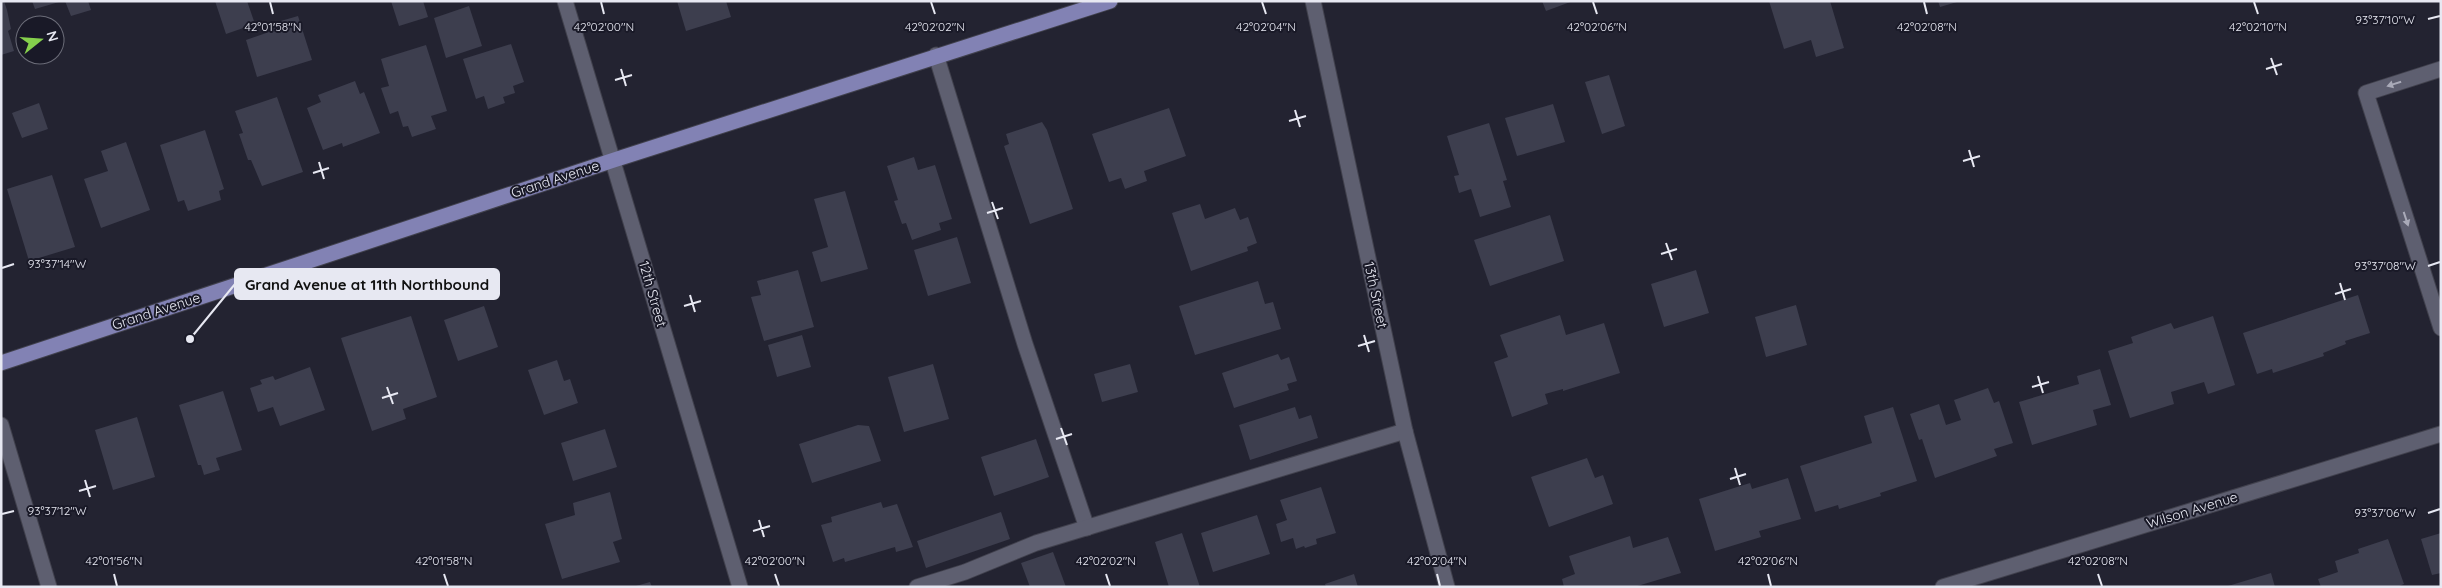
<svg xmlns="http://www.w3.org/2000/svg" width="2442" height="588" font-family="Quicksand,sans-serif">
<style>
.building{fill:#3d3e4e}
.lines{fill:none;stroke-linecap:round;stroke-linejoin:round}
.service-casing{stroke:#41414d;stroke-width:17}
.minor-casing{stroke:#41414d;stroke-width:17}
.secondary-casing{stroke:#41414d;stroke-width:17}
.primary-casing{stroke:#41414d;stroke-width:17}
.service{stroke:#5e5f70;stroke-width:15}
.minor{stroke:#5e5f70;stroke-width:15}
.secondary{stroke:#5e5f70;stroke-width:15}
.primary{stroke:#8282b4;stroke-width:15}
.oneway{fill:#a9aab8}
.ticks{fill:none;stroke:#e7e8f2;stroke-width:2}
.labels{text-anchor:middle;stroke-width:4;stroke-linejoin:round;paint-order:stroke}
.street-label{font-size:14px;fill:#e7e8f2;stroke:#191927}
.ticks-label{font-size:12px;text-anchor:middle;fill:#e7e8f2;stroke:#191927;stroke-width:4;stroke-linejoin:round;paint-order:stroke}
.leader{fill:none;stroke:#e7e8f2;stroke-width:2}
.callout-dot{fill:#e7e8f2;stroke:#191927;stroke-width:2}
.callout{fill:#e7e8f2;stroke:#e7e8f2;stroke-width:2}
.callout-label{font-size:15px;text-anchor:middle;font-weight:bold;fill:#111}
</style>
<rect width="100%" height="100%" fill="#232331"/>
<g class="building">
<path d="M1,1H4L7,10L11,29L8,31L14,51L1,55Z"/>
<path d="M32,1H59V2L35,9Z"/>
<path d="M65,1H88L91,10L71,16Z"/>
<path d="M215,1H247L255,24L226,34Z"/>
<path d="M391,1H423L428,17L399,26Z"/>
<path d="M677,1H726L731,17L686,31Z"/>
<path d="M1542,1H1573L1546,11Z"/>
<path d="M1769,1H1830L1844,48L1816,57L1811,40L1784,49Z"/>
<path d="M1938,1H1957V2L1940,7Z"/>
<path d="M469,6L482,46L446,58L434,18Z"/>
<path d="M298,16L312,60L257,77L246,40L269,32L267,25Z"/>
<path d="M511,44L524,82L513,86L515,93L503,97L505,103L488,109L484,96L476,99L463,59Z"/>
<path d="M426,45L447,111L431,116L436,129L412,137L408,126L403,127L398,111L390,114L381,88L389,86L381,59Z"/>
<path d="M1609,75L1625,126L1602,134L1585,82Z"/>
<path d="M355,81L360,94L364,92L380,133L343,147L342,143L323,150L307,108L321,102L318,95Z"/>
<path d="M277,97L303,172L262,186L251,160H248L239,134L243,133L235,111Z"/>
<path d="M39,103L48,129L22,138L12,113Z"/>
<path d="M1553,104L1565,142L1517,156L1505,118Z"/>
<path d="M1169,108L1186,156L1144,171L1147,181L1125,189L1121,178L1109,182L1092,134Z"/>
<path d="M1042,122L1047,130L1073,209L1030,224L1004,146L1009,144L1006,134Z"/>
<path d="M1489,123L1507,180L1503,181L1511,207L1480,217L1471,189L1459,193L1454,176L1459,175L1447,136Z"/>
<path d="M205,130L224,189L219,191L221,200L188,211L184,200L178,202L160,145Z"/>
<path d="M126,142L150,210L101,228L84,179L108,171L101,151Z"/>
<path d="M914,157L918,170L935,165L952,219L939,223L941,230L912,240L906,223L902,224L894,201L898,200L887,166Z"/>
<path d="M52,175L75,247L29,261L7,189Z"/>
<path d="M845,191L868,269L821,282L812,252L828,247L814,199Z"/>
<path d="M1200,204L1205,219L1235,208L1240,220L1248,217L1257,243L1247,247L1248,251L1191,271L1172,213Z"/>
<path d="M1550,215L1564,261L1490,286L1474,240Z"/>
<path d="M957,237L971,283L928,296L914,250Z"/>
<path d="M798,270L814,327L764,341L751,297L761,295L757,281Z"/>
<path d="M1696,270L1709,313L1664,327L1651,284Z"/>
<path d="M1258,281L1265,304L1273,302L1281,329L1195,355L1179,306Z"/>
<path d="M2358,295L2370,333L2345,341L2346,344L2323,353L2324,356L2273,373L2272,369L2257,374L2243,333Z"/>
<path d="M1796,305L1807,345L1766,357L1755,317Z"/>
<path d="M484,306L498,347L458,361L444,320Z"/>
<path d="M1560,315L1566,335L1604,323L1620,373L1563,391V389L1545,394L1548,404L1512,417L1494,362L1508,357L1500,335Z"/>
<path d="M411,316L437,397L403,409L406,419L372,431L341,338Z"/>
<path d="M2213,316L2235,385L2208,394L2204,382L2171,392L2174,404L2130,418L2108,351L2133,343L2131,337L2171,323L2174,329Z"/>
<path d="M802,335L811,367L777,377L768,345Z"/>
<path d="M1278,354L1281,360L1289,357L1297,381L1287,384L1289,390L1234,408L1222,373Z"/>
<path d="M557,360L564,381L570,379L578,403L544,415L528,370Z"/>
<path d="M933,364L949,419L904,432L888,377Z"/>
<path d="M1130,364L1138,392L1102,402L1094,374Z"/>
<path d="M310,367L325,410L280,426L273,407L258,412L250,388L262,384L260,380L273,376L275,380Z"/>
<path d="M2100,369L2111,405L2093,410L2097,425L2032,445L2019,402L2079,384L2077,376Z"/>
<path d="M1988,388L1994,403L1999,401L2013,443L1994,449L1997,456L1935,478L1922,439L1919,440L1910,414L1939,404L1946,425L1961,420L1954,400Z"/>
<path d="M223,391L242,450L216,458L220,470L204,475L201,465H198L179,405Z"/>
<path d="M1295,407L1299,419L1311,415L1318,438L1250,460L1239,425Z"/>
<path d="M1893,407L1917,481L1880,493L1881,496L1839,509L1838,505L1815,512L1800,466L1872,443L1864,416Z"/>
<path d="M137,417L155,477L113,490L95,430Z"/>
<path d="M858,425L869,426L881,461L812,483L799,444Z"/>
<path d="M605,429L617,467L573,481L561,443Z"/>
<path d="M1036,439L1049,477L994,496L981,457Z"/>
<path d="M1587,458L1595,478L1603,475L1613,504L1549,527L1531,477Z"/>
<path d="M1788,478L1801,519L1759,531L1761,537L1715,551L1699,499L1750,483L1752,489Z"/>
<path d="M1321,487L1336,533L1316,539L1317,544L1305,548L1304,546L1296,549L1293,538L1281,542L1276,524L1287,520L1280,500Z"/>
<path d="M610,492L622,539L613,542L620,562L562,579L545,524L575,515L573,503Z"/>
<path d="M881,502L883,508L897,504L913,547L896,552L895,547L845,562L844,558L833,562L821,525L832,522L831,517Z"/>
<path d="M1001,512L1010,539L926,568L917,541Z"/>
<path d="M1257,515L1270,554L1213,572L1201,533Z"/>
<path d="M1182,533L1200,587H1169L1155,542Z"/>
<path d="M2441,533V573L2432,575L2421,539Z"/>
<path d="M1630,536L1633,548L1668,537L1681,573L1634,587H1564L1562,579L1575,574L1569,556Z"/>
<path d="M2388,539L2404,584L2397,587H2321L2318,579L2338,572L2335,561L2359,553L2358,549Z"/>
<path d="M1053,552L1066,587H1030L1021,563Z"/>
<path d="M2271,573L2275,587H2228V586Z"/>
<path d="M1354,574L1358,587H1326L1325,584Z"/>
<path d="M650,582L652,587H636V586Z"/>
</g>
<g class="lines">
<defs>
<g id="service">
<path d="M936,55L1025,344L1087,528"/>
<path d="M2441,69L2366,93L2441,328"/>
<path d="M917,587L965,572L1036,543L1405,431"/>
</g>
<g id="minor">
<path d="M565,1L740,587"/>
<path d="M1,425L49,587"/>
<path d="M1943,587L2441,434"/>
</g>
<path id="secondary" d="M1313,1L1405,431L1447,587"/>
<path id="primary" d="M1,363L614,160L1110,1"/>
</defs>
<use href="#service" class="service-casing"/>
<use href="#minor" class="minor-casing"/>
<use href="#secondary" class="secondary-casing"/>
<use href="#primary" class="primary-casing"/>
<use href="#service" class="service"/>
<use href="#minor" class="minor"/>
<use href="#secondary" class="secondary"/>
<use href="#primary" class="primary"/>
</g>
<defs><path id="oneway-solid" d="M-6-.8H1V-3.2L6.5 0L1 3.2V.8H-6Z" transform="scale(1.25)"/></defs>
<g class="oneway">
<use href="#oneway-solid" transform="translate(2394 84) rotate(162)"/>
<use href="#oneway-solid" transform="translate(2406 219) rotate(72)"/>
</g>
<path class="ticks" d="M270,2L273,14M601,2L604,14M931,2L935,14M1262,2L1266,14M1593,2L1597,14M1924,2L1927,14M2254,2L2258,14M2428,19L2440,16M2271,58L2277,75M621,69L626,86M2266,69L2282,64M615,80L632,75M1295,110L1300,127M1289,121L1306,116M1969,150L1974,167M1963,161L1980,156M319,162L324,179M313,173L329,168M992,202L998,219M987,213L1003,208M1666,243L1672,260M1661,254L1677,249M2428,266L2440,262M2,268L14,264M2340,283L2345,300M2335,294L2351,289M690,295L695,312M684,306L701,301M1364,335L1369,352M1358,346L1375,341M2038,376L2043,393M387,387L393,404M2032,387L2049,382M382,398L398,393M1061,428L1067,445M1056,439L1072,434M1735,468L1740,485M1730,479L1746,474M85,480L90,497M79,491L96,486M2428,513L2440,509M2,514L14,511M759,520L764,537M753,531L770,526M114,574L117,586M444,574L448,586M775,574L779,586M1106,574L1110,586M1437,574L1440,586M1768,574L1771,586M2098,574L2102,586"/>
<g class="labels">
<g class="street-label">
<text transform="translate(555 179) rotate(-18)" y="5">Grand Avenue</text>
<text transform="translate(653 294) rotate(74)" y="5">12th Street</text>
<text transform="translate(1376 295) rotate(78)" y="5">13th Street</text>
<text transform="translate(156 311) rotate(-18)" y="5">Grand Avenue</text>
<text transform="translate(2192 510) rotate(-17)" y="5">Wilson Avenue</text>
</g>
</g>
<g class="ticks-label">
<text x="2385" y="24">93°37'10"W</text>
<text x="273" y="31">42°01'58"N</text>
<text x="604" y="31">42°02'00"N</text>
<text x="935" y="31">42°02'02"N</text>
<text x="1266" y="31">42°02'04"N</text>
<text x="1597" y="31">42°02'06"N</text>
<text x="1927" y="31">42°02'08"N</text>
<text x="2258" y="31">42°02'10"N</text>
<text x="57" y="268">93°37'14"W</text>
<text x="2385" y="270">93°37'08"W</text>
<text x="57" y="515">93°37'12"W</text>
<text x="2385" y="517">93°37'06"W</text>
<text x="114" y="565">42°01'56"N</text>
<text x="444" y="565">42°01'58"N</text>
<text x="775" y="565">42°02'00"N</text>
<text x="1106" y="565">42°02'02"N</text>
<text x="1437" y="565">42°02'04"N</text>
<text x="1768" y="565">42°02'06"N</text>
<text x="2098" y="565">42°02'08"N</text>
</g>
<path class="leader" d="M190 339L235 284"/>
<circle class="callout-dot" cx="190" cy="339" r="5"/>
<rect class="callout" x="235" y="269" width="264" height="30" rx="5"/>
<g class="callout-label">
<text x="367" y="290">Grand Avenue at 11th Northbound</text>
</g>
<rect width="2442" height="588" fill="none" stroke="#e7e8f2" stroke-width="5"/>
<g transform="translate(40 40) rotate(73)"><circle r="24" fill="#191927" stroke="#6b6c78"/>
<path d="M0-4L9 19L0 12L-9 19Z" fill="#85cf4c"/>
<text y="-8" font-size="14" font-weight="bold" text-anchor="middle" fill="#e7e8f2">N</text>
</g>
</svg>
